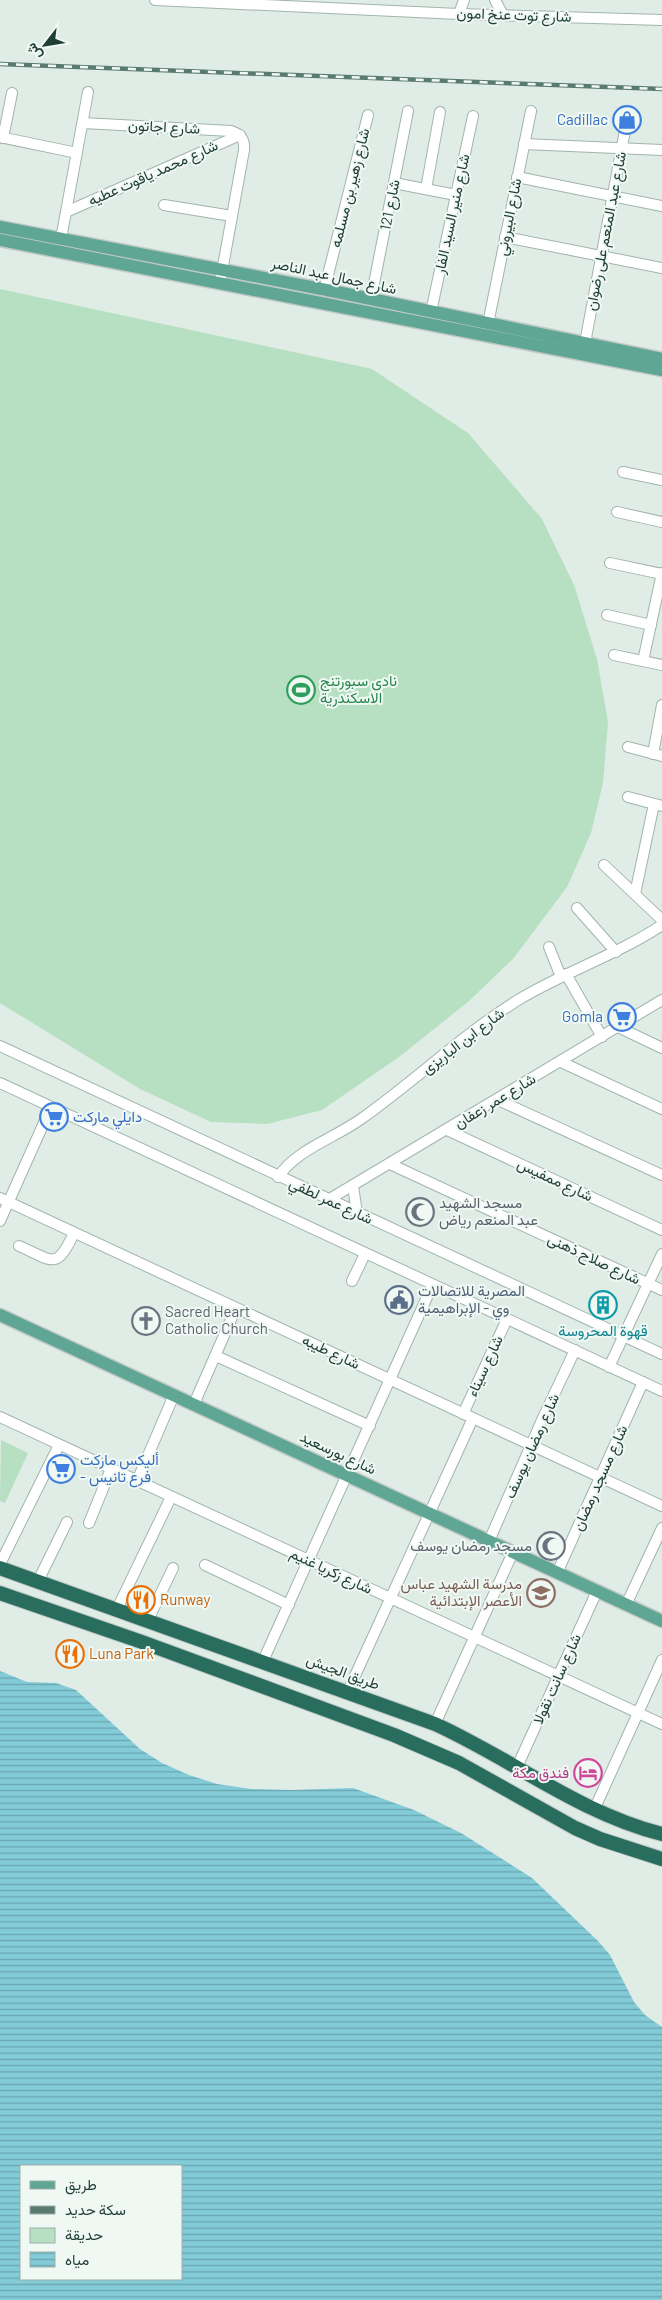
<svg xmlns="http://www.w3.org/2000/svg" width="662" height="2300" font-family="Barlow,Vazirmatn,sans-serif">
<style>
.green{fill:#b6e0c1}
.water{fill:url(#water-rules);fill-rule:evenodd}
.lines{fill:none;stroke-linecap:round;stroke-linejoin:round}
.minor-casing{stroke:#a2b4ad;stroke-width:12}
.major-casing{stroke:#c0c9c6;stroke-width:15}
.highway-casing{stroke:#c0c9c6;stroke-width:16}
.minor{stroke:#fff;stroke-width:10}
.major{stroke:#5fa694;stroke-width:12}
.highway{stroke:#286d5e;stroke-width:14}
.rail-casing{stroke:#597a71;stroke-width:4.5}
.rail{stroke:#f0f8f4;stroke-width:2.5;stroke-dasharray:8;stroke-linecap:butt}
.labels{text-anchor:middle;stroke-width:4;stroke-linejoin:round;paint-order:stroke}
.street-label{font-size:15px;fill:#1f3e35;stroke:#f0f8f4}
.shop-label{font-size:15px;fill:#366cbe;stroke:#f0f8f4;text-anchor:end}
.leisure-label{font-size:15px;fill:#27864d;stroke:#f0f8f4;text-anchor:start}
.worship-label{font-size:15px;fill:#5b616d;stroke:#f0f8f4;text-anchor:start}
.service-label{font-size:15px;fill:#4e5e75;stroke:#f0f8f4;text-anchor:start}
.culture-label{font-size:15px;fill:#0d838f;stroke:#f0f8f4}
.education-label{font-size:15px;fill:#785e54;stroke:#f0f8f4;text-anchor:end}
.food-label{font-size:15px;fill:#c56008;stroke:#f0f8f4;text-anchor:start}
.hotel-label{font-size:15px;fill:#b23c85;stroke:#f0f8f4;text-anchor:end}
</style>
<defs>
<pattern id="water-rules" width="6" height="5" patternUnits="userSpaceOnUse" patternTransform="scale(1.25)"><rect width="6" height="5" fill="#82cbd7"/><path d="M0 2.5h6" fill="none" stroke="#6aa6af"/></pattern>
</defs>
<rect width="100%" height="100%" fill="#e0ece6"/>
<g class="green">
<path d="M0,289L372,369L468,433L542,519L574,585L597,659L608,722L603,783L591,833L567,887L513,959L469,1001L399,1057L322,1110L267,1124L211,1122L140,1089L0,1003Z"/>
<path d="M1,1440L28,1453L5,1503L0,1501Z"/>
</g>
<path class="water" d="M0,1671L27,1682L56,1683L76,1690L140,1749L162,1763L189,1775L217,1784L251,1789L291,1790L353,1788L414,1810L461,1833L532,1878L598,1941L610,1955L634,2002L645,2015L662,2027V2300H0ZM181,2166V2279H21V2166Z"/>
<g class="lines">
<defs>
<g id="minor">
<path d="M155,0L459,14L662,20"/>
<path d="M495,0L503,15"/>
<path d="M459,14L464,0"/>
<path d="M83,123L231,131C241,134 245,139 244,150L221,277"/>
<path d="M0,137L77,153"/>
<path d="M3,138L12,93"/>
<path d="M524,144L662,150"/>
<path d="M517,177L662,206"/>
<path d="M394,183L456,195"/>
<path d="M426,189L440,112"/>
<path d="M164,205L232,216"/>
<path d="M66,212L240,135"/>
<path d="M505,237L662,268"/>
<path d="M61,239L88,92"/>
<path d="M324,291L368,115"/>
<path d="M371,299L408,111"/>
<path d="M431,312L473,116"/>
<path d="M488,324L531,111"/>
<path d="M585,343L627,120"/>
<path d="M623,472L662,480"/>
<path d="M617,512L662,522"/>
<path d="M610,563L662,574"/>
<path d="M607,615L651,625"/>
<path d="M614,655L662,665"/>
<path d="M643,661L662,573"/>
<path d="M628,747L662,756"/>
<path d="M653,754L662,705"/>
<path d="M628,797L662,806"/>
<path d="M604,865L662,920"/>
<path d="M635,894L654,804"/>
<path d="M577,908L616,952"/>
<path d="M549,947L561,977"/>
<path d="M566,974L602,1037"/>
<path d="M618,1027L662,1048"/>
<path d="M0,1046L662,1354"/>
<path d="M561,1062L662,1109"/>
<path d="M0,1083L662,1391"/>
<path d="M498,1100L662,1175"/>
<path d="M447,1130L662,1230"/>
<path d="M390,1164L662,1290"/>
<path d="M278,1177C297,1149 333,1139 361,1119C415,1081 462,1035 518,1000C564,972 617,955 662,925"/>
<path d="M353,1186L357,1213"/>
<path d="M0,1198L662,1506"/>
<path d="M328,1200L662,1000"/>
<path d="M0,1221L51,1107"/>
<path d="M19,1246C54,1261 56,1271 74,1233"/>
<path d="M352,1281L365,1254"/>
<path d="M216,1356L370,1426"/>
<path d="M609,1367L662,1254"/>
<path d="M194,1404L236,1308"/>
<path d="M463,1414L507,1319"/>
<path d="M0,1417L662,1724"/>
<path d="M137,1481L174,1395"/>
<path d="M89,1523L111,1469"/>
<path d="M489,1541L542,1420L575,1350"/>
<path d="M0,1564L59,1445"/>
<path d="M205,1565L289,1605"/>
<path d="M557,1573L643,1382"/>
<path d="M38,1581L67,1522"/>
<path d="M626,1605L662,1528"/>
<path d="M117,1609L171,1497"/>
<path d="M148,1620L173,1568"/>
<path d="M263,1661L432,1286"/>
<path d="M348,1691L473,1418"/>
<path d="M435,1724L513,1552"/>
<path d="M517,1767L597,1591"/>
<path d="M594,1810L662,1660"/>
</g>
<g id="major">
<path d="M0,227L337,292L662,359"/>
<path d="M0,240L662,370"/>
<path d="M0,1315L662,1621"/>
</g>
<g id="highway">
<path d="M0,1568L435,1724C512,1759 579,1813 662,1834"/>
<path d="M0,1593L142,1642L394,1735L459,1763L575,1828L600,1839L662,1859"/>
</g>
</defs>
<use href="#minor" class="minor-casing"/>
<use href="#major" class="major-casing"/>
<use href="#highway" class="highway-casing"/>
<use href="#minor" class="minor"/>
<use href="#major" class="major"/>
<use href="#highway" class="highway"/>
<defs>
<path id="rail" d="M0,64L662,89"/>
</defs>
<use href="#rail" class="rail-casing"/>
<use href="#rail" class="rail"/>
</g>
<defs>
<symbol id="shop-ring" viewBox="-11 -11 22 22"><circle r="9.5" fill="#f0f8f4" stroke="#3f7fe0" stroke-width="1.5"/><path d="M-5-2.5h2.3a2.7 3.5 0 0 1 5.4 0H5L5.5 6h-11ZM-1.5-2.5h3a1.5 2.3 0 0 0-3 0Z" fill="#3f7fe0"/></symbol>
<symbol id="stadium-ring" viewBox="-11 -11 22 22"><circle r="9.5" fill="#f0f8f4" stroke="#2e9e5b" stroke-width="1.5"/><path d="M0-5a6.5 5 0 1 0 0 10a6.5 5 0 1 0 0-10ZM-3.5-1.8h7v3.6h-7Z" fill="#2e9e5b"/></symbol>
<symbol id="supermarket-ring" viewBox="-11 -11 22 22"><circle r="9.5" fill="#f0f8f4" stroke="#3f7fe0" stroke-width="1.5"/><path d="M-6-5.5h2.5l.6 2H6L4.5 2H-2.5L-4.4-4H-6ZM-1.5 3.2a1.3 1.3 0 1 0 .1 0ZM3 3.2a1.3 1.3 0 1 0 .1 0Z" fill="#3f7fe0"/></symbol>
<symbol id="mosque-ring" viewBox="-11 -11 22 22"><circle r="9.5" fill="#f0f8f4" stroke="#6b7280" stroke-width="1.5"/><path d="M3.5-4.9A6 6 0 1 0 3.5 4.9A5 5 0 1 1 3.5-4.9Z" fill="#6b7280"/></symbol>
<symbol id="civic-ring" viewBox="-11 -11 22 22"><circle r="9.5" fill="#f0f8f4" stroke="#5c6f8a" stroke-width="1.5"/><path d="M-.6-6.5H3V-4.5H.6V-3L4-1V1h2V6H-6V1h2V-1L-.6-3ZM-1.2 2.5V6h2.4V2.5Z" fill="#5c6f8a"/></symbol>
<symbol id="building-ring" viewBox="-11 -11 22 22"><circle r="9.5" fill="#f0f8f4" stroke="#0f9aa8" stroke-width="1.5"/><path d="M-4-6H4V6H1V3H-1V6H-4ZM-2.5-4.3h1.7v1.8h-1.7ZM.8-4.3h1.7v1.8H.8ZM-2.5-1h1.7V.8h-1.7ZM.8-1h1.7V.8H.8Z" fill="#0f9aa8"/></symbol>
<symbol id="church-ring" viewBox="-11 -11 22 22"><circle r="9.5" fill="#f0f8f4" stroke="#6b7280" stroke-width="1.5"/><path d="M-1.2-6h2.4v3.5h3.3v2.4h-3.3V6h-2.4V-.1h-3.3v-2.4h3.3Z" fill="#6b7280"/></symbol>
<symbol id="school-ring" viewBox="-11 -11 22 22"><circle r="9.5" fill="#f0f8f4" stroke="#8d6e63" stroke-width="1.5"/><path d="M0-5L7-2L0 1L-7-2ZM-4 1L0 2.5L4 1V4Q0 6-4 4Z" fill="#8d6e63"/></symbol>
<symbol id="restaurant-ring" viewBox="-11 -11 22 22"><circle r="9.5" fill="#f0f8f4" stroke="#e8710a" stroke-width="1.5"/><path d="M-5-6h1v4h1v-4h1v4h1v-4h1v5L-1.5 .5V6h-2V.5L-5-1ZM5-6V6H3V1.5H1.5Q1.5-4 5-6Z" fill="#e8710a"/></symbol>
<symbol id="hotel-ring" viewBox="-11 -11 22 22"><circle r="9.5" fill="#f0f8f4" stroke="#d1479c" stroke-width="1.5"/><path d="M-6-4.5h1.5V1H6V5H4.5V3h-9V5H-6ZM-4 0a1.8 1.8 0 1 1 3.6 0ZM.5 0V-2.5h3Q6-2.5 6 0Z" fill="#d1479c"/></symbol>
</defs>
<g fill-rule="evenodd">
<use href="#shop-ring" x="611" y="104" width="32" height="32"/>
<use href="#stadium-ring" x="285" y="674" width="32" height="32"/>
<use href="#supermarket-ring" x="606" y="1001" width="32" height="32"/>
<use href="#supermarket-ring" x="38" y="1101" width="32" height="32"/>
<use href="#mosque-ring" x="404" y="1196" width="32" height="32"/>
<use href="#civic-ring" x="383" y="1284" width="32" height="32"/>
<use href="#building-ring" x="587" y="1289" width="32" height="32"/>
<use href="#church-ring" x="130" y="1305" width="32" height="32"/>
<use href="#supermarket-ring" x="45" y="1453" width="32" height="32"/>
<use href="#mosque-ring" x="535" y="1530" width="32" height="32"/>
<use href="#school-ring" x="525" y="1577" width="32" height="32"/>
<use href="#restaurant-ring" x="125" y="1584" width="32" height="32"/>
<use href="#restaurant-ring" x="54" y="1638" width="32" height="32"/>
<use href="#hotel-ring" x="572" y="1757" width="32" height="32"/>
</g>
<g class="labels">
<g class="street-label">
<text transform="translate(514 15) rotate(2)" y="5">شارع توت عنخ امون</text>
<text transform="translate(164 127) rotate(3)" y="5">شارع اجاتون</text>
<text transform="translate(153 173) rotate(-24)" y="5">شارع محمد ياقوت عطيه</text>
<text transform="translate(350 188) rotate(-76)" y="5">شارع زهير بن مسلمه</text>
<text transform="translate(390 205) rotate(-79)" y="5">شارع 121</text>
<text transform="translate(452 214) rotate(-78)" y="5">شارع منير السيد الفار</text>
<text transform="translate(509 217) rotate(-79)" y="5">شارع البيروني</text>
<text transform="translate(606 231) rotate(-79)" y="5">شارع عبد المنعم على رضوان</text>
<text transform="translate(334 276) rotate(12)" y="5">شارع جمال عبد الناصر</text>
<text transform="translate(463 1041) rotate(-37)" y="5">شارع ابن الباريزى</text>
<text transform="translate(495 1101) rotate(-31)" y="5">شارع عمر زعفان</text>
<text transform="translate(555 1180) rotate(25)" y="5">شارع ممفيس</text>
<text transform="translate(331 1201) rotate(25)" y="5">شارع عمر لطفي</text>
<text transform="translate(594 1259) rotate(25)" y="5">شارع صلاح ذهنى</text>
<text transform="translate(331 1352) rotate(25)" y="5">شارع طيبه</text>
<text transform="translate(485 1366) rotate(-65)" y="5">شارع سيناء</text>
<text transform="translate(532 1446) rotate(-66)" y="5">شارع رمضان يوسف</text>
<text transform="translate(338 1453) rotate(25)" y="5">شارع بورسعيد</text>
<text transform="translate(600 1478) rotate(-66)" y="5">شارع مسجد رمضان</text>
<text transform="translate(331 1571) rotate(25)" y="5">شارع زكريا غنيم</text>
<text transform="translate(343 1672) rotate(20)" y="5">طريق الجيش</text>
<text transform="translate(557 1679) rotate(-66)" y="5">شارع سانت نقولا</text>
</g>
<g class="shop-label">
<text x="608" y="125">Cadillac</text>
<text x="603" y="1022">Gomla</text>
<text x="73" y="1122" text-anchor="start">دايلي ماركت</text>
<text x="80" y="1465" text-anchor="start">أليكس ماركت<tspan x="80" dy="17">- فرع تانيس</tspan></text>
</g>
<g class="leisure-label">
<text x="320" y="686">نادي سبورتنج<tspan x="320" dy="17">الاسكندرية</tspan></text>
</g>
<g class="worship-label">
<text x="439" y="1208">مسجد الشهيد<tspan x="439" dy="17">عبد المنعم رياض</tspan></text>
<text x="165" y="1317">Sacred Heart<tspan x="165" dy="17">Catholic Church</tspan></text>
<text x="532" y="1551" text-anchor="end">مسجد رمضان يوسف</text>
</g>
<g class="service-label">
<text x="418" y="1296">المصرية للاتصالات<tspan x="418" dy="17">وي - الإبراهيمية</tspan></text>
</g>
<g class="culture-label">
<text x="603" y="1336">قهوة المحروسة</text>
</g>
<g class="education-label">
<text x="522" y="1589">مدرسة الشهيد عباس<tspan x="522" dy="17">الأعصر الإبتدائية</tspan></text>
</g>
<g class="food-label">
<text x="160" y="1605">Runway</text>
<text x="89" y="1659">Luna Park</text>
</g>
<g class="hotel-label">
<text x="569" y="1778">فندق مكة</text>
</g>
</g>
<rect x="20" y="2165" width="162" height="115" fill="#f0f8f4" stroke="#9caea8"/>
<rect x="30" y="2181" width="25" height="8" fill="#5fa694" stroke="#9caea8"/>
<text x="65" y="2190" font-size="15" fill="#1f3e35">طريق</text>
<rect x="30" y="2206" width="25" height="8" fill="#597a71" stroke="#9caea8"/>
<text x="65" y="2215" font-size="15" fill="#1f3e35">سكة حديد</text>
<rect x="30" y="2228" width="25" height="15" fill="#b6e0c1" stroke="#9caea8"/>
<text x="65" y="2240" font-size="15" fill="#1f3e35">حديقة</text>
<rect x="30" y="2252" width="25" height="15" fill="url(#water-rules)" stroke="#9caea8"/>
<text x="65" y="2265" font-size="15" fill="#1f3e35">مياه</text>
<g transform="translate(45 45) rotate(239)" stroke="#f0f8f4" stroke-width="4" paint-order="stroke">
<path d="M0-4L9 19L0 12L-9 19Z" fill="#1f3e35"/>
<text y="-8" font-size="14" font-weight="bold" text-anchor="middle" fill="#1f3e35">ش</text>
</g>
</svg>
